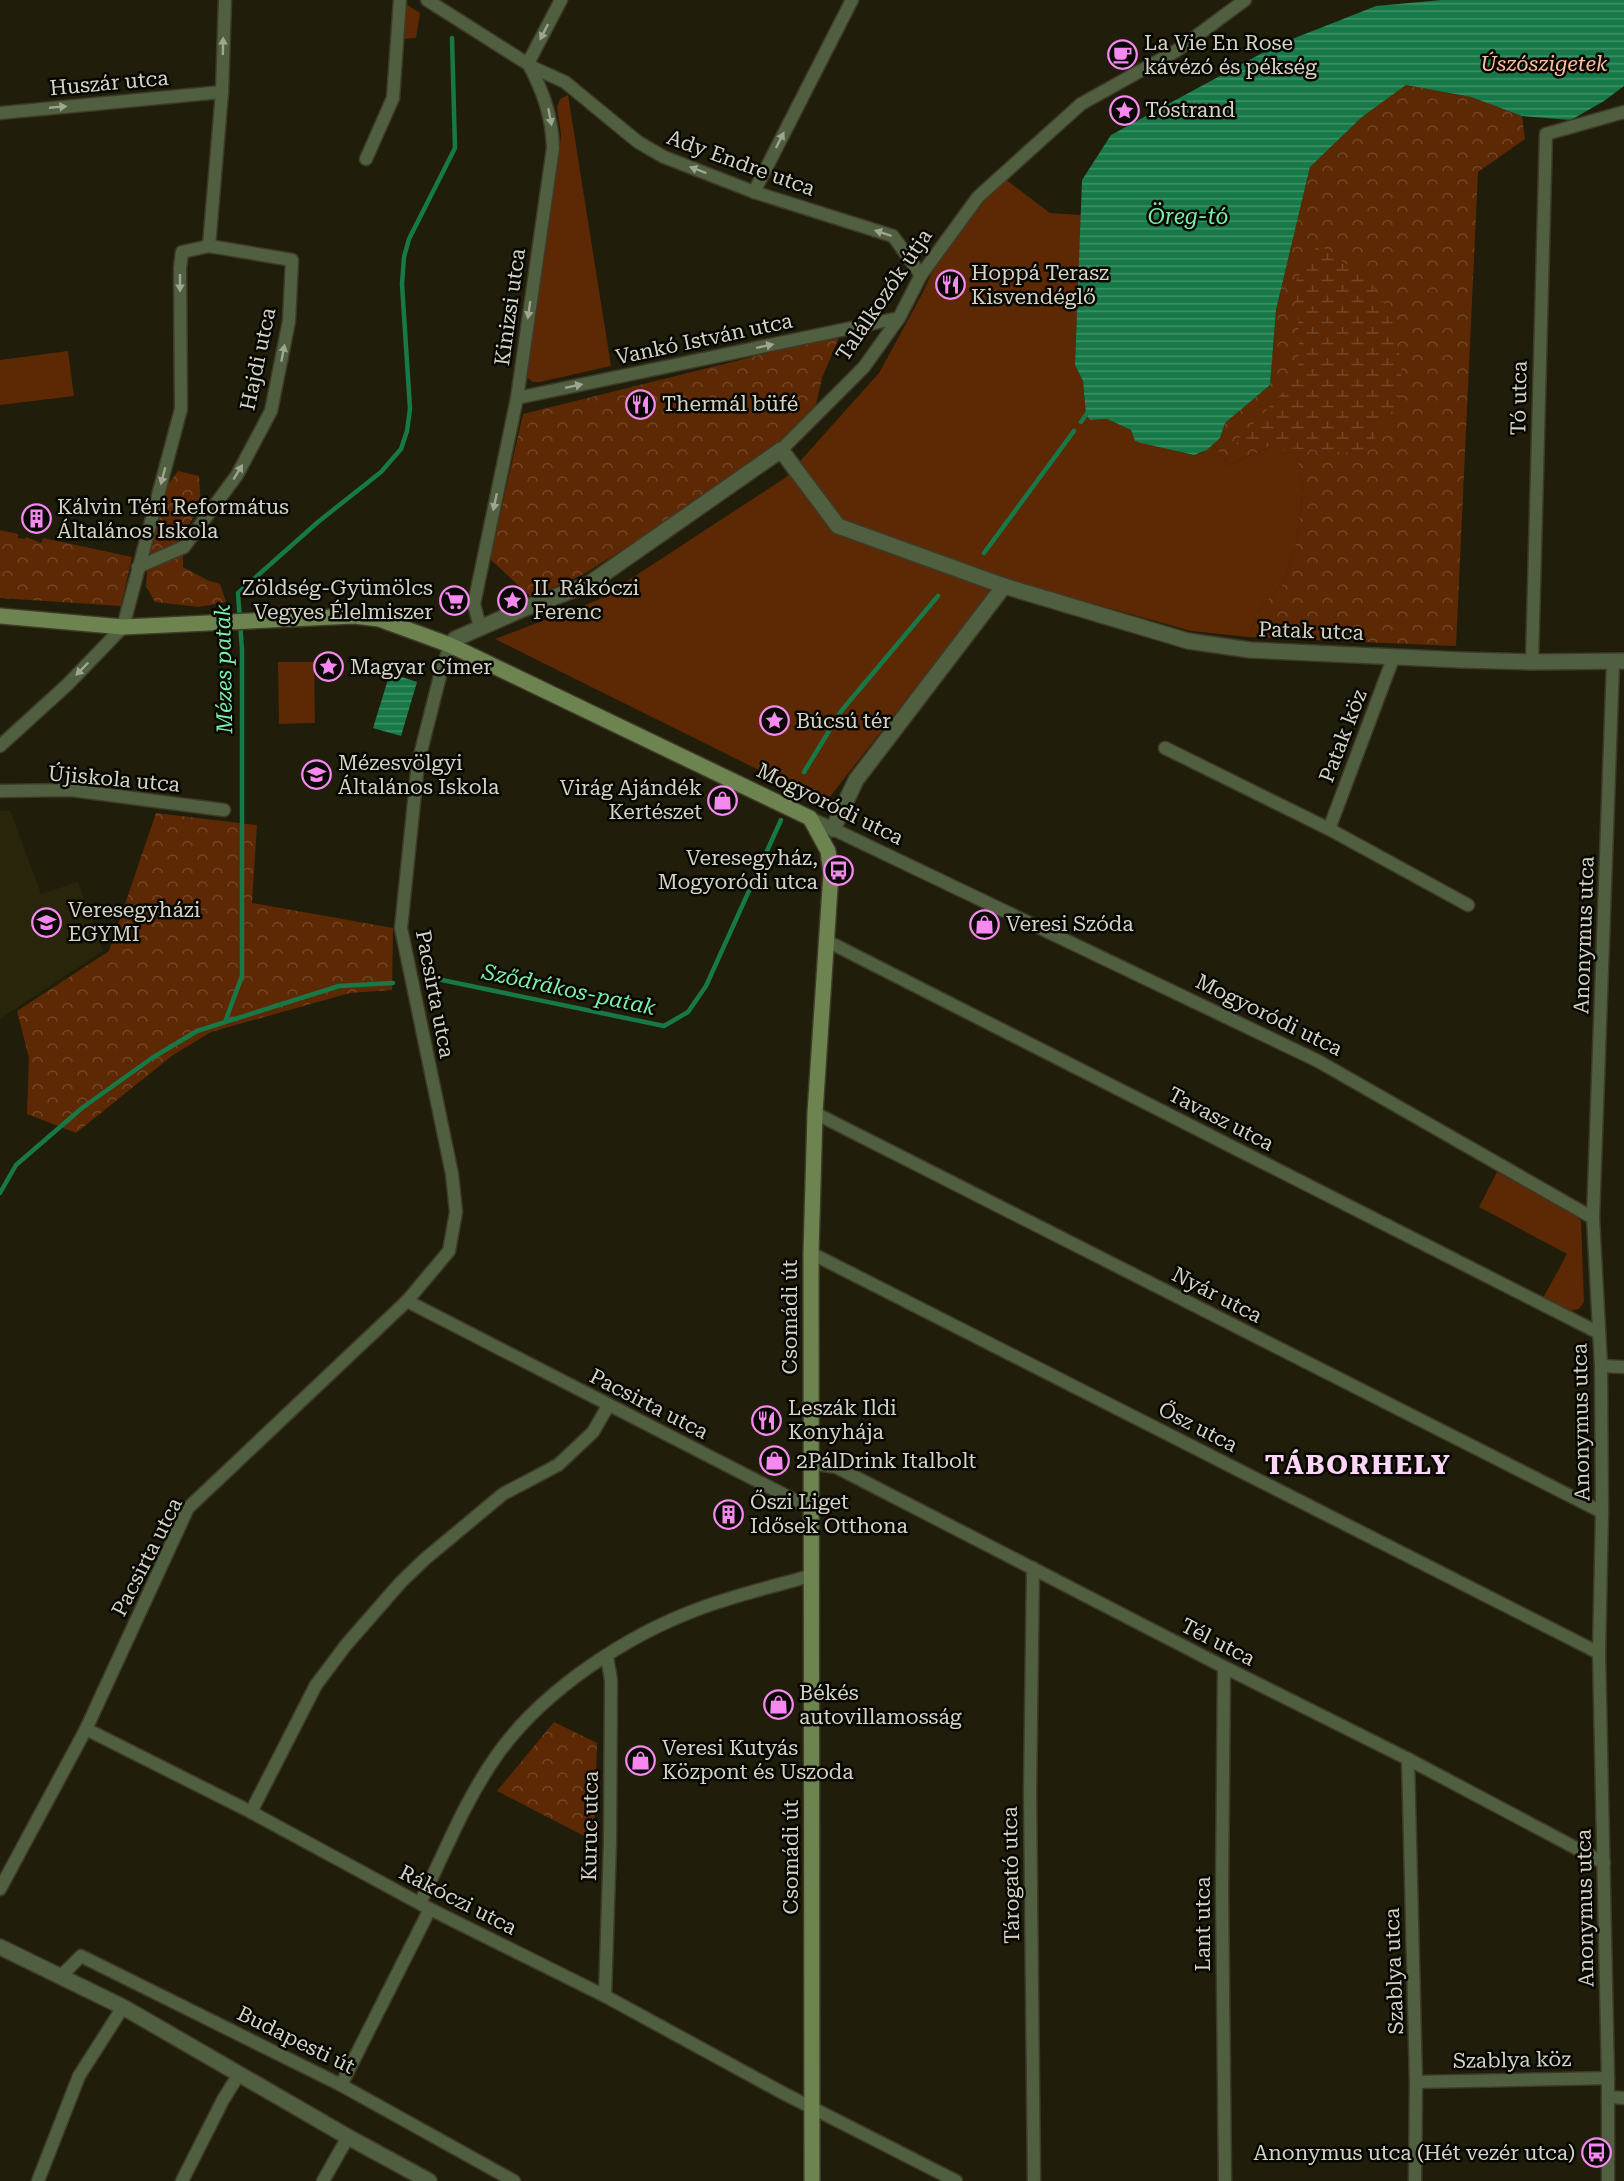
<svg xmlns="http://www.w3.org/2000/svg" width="1624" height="2181" font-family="'Roboto Serif',serif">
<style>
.built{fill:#29250a}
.grass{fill:#5d2804}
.forest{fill:url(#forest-crowns)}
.wetland{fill:url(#wetland-marsh)}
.water{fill:url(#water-rules)}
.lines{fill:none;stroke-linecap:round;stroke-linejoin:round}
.stream{stroke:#177947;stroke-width:4.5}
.minor-casing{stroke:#3d3a28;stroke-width:15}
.tertiary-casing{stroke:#3d3a28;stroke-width:18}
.secondary-casing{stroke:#3d3a28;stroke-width:18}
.minor{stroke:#505f3f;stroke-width:12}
.tertiary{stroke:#505f3f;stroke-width:15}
.secondary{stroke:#6d8450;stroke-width:15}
.oneway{fill:#9fa590}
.labels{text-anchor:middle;stroke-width:5;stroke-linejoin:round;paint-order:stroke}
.poi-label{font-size:21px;fill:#d4d3c6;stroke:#080702;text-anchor:start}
.park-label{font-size:21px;font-style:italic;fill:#febd9b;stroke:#080702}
.street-label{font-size:21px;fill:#d4d3c6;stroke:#080702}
.water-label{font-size:22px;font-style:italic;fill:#7bf0a8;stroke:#080702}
.district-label{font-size:27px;font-weight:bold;letter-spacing:1.5px;fill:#fad5f6;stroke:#080702}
</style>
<defs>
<pattern id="forest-crowns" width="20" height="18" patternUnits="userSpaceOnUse" patternTransform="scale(1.5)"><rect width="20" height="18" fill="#5d2804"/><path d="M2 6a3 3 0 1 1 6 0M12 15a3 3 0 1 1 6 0" fill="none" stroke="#734627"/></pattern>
<pattern id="wetland-marsh" width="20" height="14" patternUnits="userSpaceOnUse" patternTransform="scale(1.5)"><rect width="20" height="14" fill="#5d2804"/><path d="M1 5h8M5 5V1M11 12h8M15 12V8" fill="none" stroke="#734627"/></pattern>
<pattern id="water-rules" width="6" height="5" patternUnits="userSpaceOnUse" patternTransform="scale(1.5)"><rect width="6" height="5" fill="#177947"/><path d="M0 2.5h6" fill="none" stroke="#439168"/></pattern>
</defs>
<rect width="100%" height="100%" fill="#201d0a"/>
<path class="built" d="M10,810L41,894L78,882L103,951L0,1019V811Z"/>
<g class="grass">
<path d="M403,0L409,6L420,13L416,38L402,39Z"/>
<path d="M568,95L611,366L540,382H533L526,377V372L559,156L561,134L557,107L560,99Z"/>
<path d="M1005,179L1050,213L1081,215L1075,365L1083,381L1086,415L1090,420L1107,419L1131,430L1135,441L1189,454C1198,456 1207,451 1213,444L1229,465L1275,445L1297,456L1303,488L1297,540L1284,583L1260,608L1249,637L1191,631L1002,578L825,803L495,639L598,600L785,478L879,373L922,294L939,257L956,232Z"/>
<path d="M68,351L74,396L0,405V360Z"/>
<path d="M278,662H314L315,723L279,724Z"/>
<path d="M1497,1172L1573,1214L1581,1221L1584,1302L1579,1309L1570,1311L1543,1298L1567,1254L1479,1207Z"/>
</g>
<g class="forest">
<path d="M1406,85L1471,97L1522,116L1525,139L1478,172L1456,646L1249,637L1260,608L1284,583L1297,540L1303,488L1297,457L1275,445L1229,465L1213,444L1220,438L1225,423L1270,385L1276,310L1310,167L1362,117Z"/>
<path d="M840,335L822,378L816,405L781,450L584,574L531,597L490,559L523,414Z"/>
<path d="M178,471L199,476L201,505L183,534V567L207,580L220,584L226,602L199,607L155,602L146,586L149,541L161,494Z"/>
<path d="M0,530L18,534V538L25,539L26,537L41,543L43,538L132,557L121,606L0,598Z"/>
<path d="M156,813L257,825L252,903L393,928L392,990L350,993L211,1032L173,1055L76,1133L27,1114L29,1058L17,1011L109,951Z"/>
<path d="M554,1722L597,1743L594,1841L497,1791Z"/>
</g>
<path class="wetland" d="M1318,244L1370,281L1391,315L1402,367L1399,400L1365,454L1234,444L1298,377L1299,340L1296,281Z"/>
<g class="water">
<path d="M1442,0H1624V86L1604,101L1571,120L1522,116L1471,97L1406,85L1362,117L1310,167L1276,310L1270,385L1225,423L1220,438L1207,450L1194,455L1141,443L1135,441L1131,430L1107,419L1090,420L1086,415L1083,381L1075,365L1082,180L1111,135L1277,45L1376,6Z"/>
<path d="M390,673L417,682L401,736L373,728Z"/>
</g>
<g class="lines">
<g class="stream">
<path d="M1081,422L1088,412"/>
<path d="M984,553L1074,431"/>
<path d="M804,772L842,710L938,596"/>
<path d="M442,980L664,1026L688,1012L706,986L781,820"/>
<path d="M225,1022L242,976V650L238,593L318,522L381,472L401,449L407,431L410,409L402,284L404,257L409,239L455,148L452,38"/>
<path d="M0,1193L16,1165L82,1108L152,1058L197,1031L339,986L393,983"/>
</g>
<defs>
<g id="minor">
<path d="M427,0L536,69L565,82L638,142L664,157L754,192L893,236L921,275"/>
<path d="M528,63L561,0"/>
<path d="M0,113L222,92"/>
<path d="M366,159L393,98L400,0"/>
<path d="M754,192L852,0"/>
<path d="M209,246L222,92L225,0"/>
<path d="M517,398L899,318"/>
<path d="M781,450L864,367L899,318L921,275L978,197L1081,104L1176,51L1245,0"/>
<path d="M480,627L474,604L517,398L553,148C552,116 543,91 528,63"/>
<path d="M1532,662L1546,134L1624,112"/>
<path d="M0,746L68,684L123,627L181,409L180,268L182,252L209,246L292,260L289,321L271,411L237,475L184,547L138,567"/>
<path d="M1165,748L1329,829L1468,905"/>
<path d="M0,791L71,790L224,810"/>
<path d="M810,818L1318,1061L1593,1218"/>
<path d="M1329,829L1394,656"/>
<path d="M825,940L1599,1333"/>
<path d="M815,1113L1602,1512"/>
<path d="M811,1253L1599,1653"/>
<path d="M407,1301L810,1508"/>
<path d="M1601,1366L1624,1367"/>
<path d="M811,1463L836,1467L1224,1667L1408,1759L1604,1863"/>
<path d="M1033,1568L1030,1793L1034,2181"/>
<path d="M1224,1667L1222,1890L1225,2181"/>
<path d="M86,1729L251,1812L430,1909L605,1996L781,2092L956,2181"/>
<path d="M1408,1759L1416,2082L1415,2181"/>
<path d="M251,1812L316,1685L346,1645L401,1582L425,1559L503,1494L558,1465L593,1432L608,1406"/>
<path d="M0,1889L86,1729L188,1508L407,1301L449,1251L456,1212L452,1174L401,928L418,763L440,676L450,645L455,639"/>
<path d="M420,1903C444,1854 465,1800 497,1755C543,1690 627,1635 701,1608C736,1595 774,1586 810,1576"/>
<path d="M62,1975L81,1956L341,2085L514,2181"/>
<path d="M605,1996L610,1842L611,1680L607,1657"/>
<path d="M1416,2082L1608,2078"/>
<path d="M341,2085L430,1909"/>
<path d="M1608,2097L1624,2098"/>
<path d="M38,2181L79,2076L123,2007"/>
<path d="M182,2181L223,2100L239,2074"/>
<path d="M323,2181L348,2137"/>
<path d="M1608,2181V2078L1599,1653L1602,1512L1601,1366L1593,1218L1613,663"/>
</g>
<g id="tertiary">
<path d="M455,639L523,609L589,584L781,450L838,526L1004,586L1188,641L1250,650L1461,660L1532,662L1624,661"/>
<path d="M833,829L856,780L1004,586"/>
<path d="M0,1947L123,2007L348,2137L429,2181"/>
</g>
<path id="secondary" d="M0,616L123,627L354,616L379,619L450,645L810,818L828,851L831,873L815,1113L811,1253L812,2181"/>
</defs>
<use href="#minor" class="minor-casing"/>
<use href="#tertiary" class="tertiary-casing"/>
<use href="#secondary" class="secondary-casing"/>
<use href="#minor" class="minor"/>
<use href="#tertiary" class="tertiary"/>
<use href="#secondary" class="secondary"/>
</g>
<defs><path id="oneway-solid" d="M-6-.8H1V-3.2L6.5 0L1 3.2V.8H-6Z" transform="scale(1.5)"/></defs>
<g class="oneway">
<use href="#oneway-solid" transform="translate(544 32) rotate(117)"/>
<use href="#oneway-solid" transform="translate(223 46) rotate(-89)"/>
<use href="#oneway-solid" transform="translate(58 107) rotate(-5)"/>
<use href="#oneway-solid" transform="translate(550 117) rotate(79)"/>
<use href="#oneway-solid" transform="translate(780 140) rotate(-63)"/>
<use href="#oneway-solid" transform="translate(698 170) rotate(-159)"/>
<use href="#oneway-solid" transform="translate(883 233) rotate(-162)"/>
<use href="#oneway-solid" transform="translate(180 283) rotate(90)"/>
<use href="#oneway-solid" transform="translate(529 310) rotate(98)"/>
<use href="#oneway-solid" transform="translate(765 346) rotate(-12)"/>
<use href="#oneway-solid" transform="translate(283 353) rotate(-79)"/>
<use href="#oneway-solid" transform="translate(574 386) rotate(-12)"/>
<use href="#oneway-solid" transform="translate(238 472) rotate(-59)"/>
<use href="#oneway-solid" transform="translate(163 476) rotate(105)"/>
<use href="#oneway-solid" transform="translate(495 502) rotate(102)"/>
<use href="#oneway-solid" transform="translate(82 669) rotate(134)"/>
</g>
<defs>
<symbol id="cafe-ring" viewBox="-11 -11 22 22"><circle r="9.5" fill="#080702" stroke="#f589ef" stroke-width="1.5"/><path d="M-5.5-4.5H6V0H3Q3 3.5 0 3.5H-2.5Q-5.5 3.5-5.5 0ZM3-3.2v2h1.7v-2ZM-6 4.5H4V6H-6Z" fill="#f589ef"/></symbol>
<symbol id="sight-ring" viewBox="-11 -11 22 22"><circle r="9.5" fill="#080702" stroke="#f589ef" stroke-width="1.5"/><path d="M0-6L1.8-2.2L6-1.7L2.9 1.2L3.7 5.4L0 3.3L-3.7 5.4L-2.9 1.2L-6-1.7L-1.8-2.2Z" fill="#f589ef"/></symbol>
<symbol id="restaurant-ring" viewBox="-11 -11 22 22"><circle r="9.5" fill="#080702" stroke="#f589ef" stroke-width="1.5"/><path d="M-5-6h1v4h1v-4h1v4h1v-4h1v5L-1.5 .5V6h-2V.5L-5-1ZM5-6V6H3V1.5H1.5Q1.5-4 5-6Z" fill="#f589ef"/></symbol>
<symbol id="building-ring" viewBox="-11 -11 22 22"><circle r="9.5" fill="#080702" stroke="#f589ef" stroke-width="1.5"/><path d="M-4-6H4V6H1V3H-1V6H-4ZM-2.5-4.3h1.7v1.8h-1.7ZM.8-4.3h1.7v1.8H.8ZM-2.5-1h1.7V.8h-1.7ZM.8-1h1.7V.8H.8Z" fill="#f589ef"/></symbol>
<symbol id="supermarket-ring" viewBox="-11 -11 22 22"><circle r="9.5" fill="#080702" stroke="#f589ef" stroke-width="1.5"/><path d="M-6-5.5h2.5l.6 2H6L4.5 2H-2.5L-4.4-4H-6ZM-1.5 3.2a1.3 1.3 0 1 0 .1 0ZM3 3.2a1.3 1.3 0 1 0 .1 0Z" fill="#f589ef"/></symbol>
<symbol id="school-ring" viewBox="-11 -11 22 22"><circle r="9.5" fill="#080702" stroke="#f589ef" stroke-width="1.5"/><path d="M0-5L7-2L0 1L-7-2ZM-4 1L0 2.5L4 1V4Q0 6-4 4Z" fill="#f589ef"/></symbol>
<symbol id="shop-ring" viewBox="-11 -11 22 22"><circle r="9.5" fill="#080702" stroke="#f589ef" stroke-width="1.5"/><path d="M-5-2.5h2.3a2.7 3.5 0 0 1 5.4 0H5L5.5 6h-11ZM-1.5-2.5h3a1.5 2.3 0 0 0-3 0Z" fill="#f589ef"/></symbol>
<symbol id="bus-ring" viewBox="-11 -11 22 22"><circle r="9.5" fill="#080702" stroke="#f589ef" stroke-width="1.5"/><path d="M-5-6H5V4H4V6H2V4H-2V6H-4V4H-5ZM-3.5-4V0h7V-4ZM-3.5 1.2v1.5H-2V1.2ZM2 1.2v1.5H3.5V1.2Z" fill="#f589ef"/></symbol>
</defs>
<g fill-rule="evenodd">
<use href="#cafe-ring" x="1106" y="38" width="33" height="33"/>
<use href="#sight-ring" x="1108" y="94" width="33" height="33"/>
<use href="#restaurant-ring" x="934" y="268" width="33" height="33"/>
<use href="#restaurant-ring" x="624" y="388" width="33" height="33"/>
<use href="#building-ring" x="20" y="502" width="33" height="33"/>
<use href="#supermarket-ring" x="438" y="584" width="33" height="33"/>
<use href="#sight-ring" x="496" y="584" width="33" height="33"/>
<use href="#sight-ring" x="312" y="650" width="33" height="33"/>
<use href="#sight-ring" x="758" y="704" width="33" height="33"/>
<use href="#school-ring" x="300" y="758" width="33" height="33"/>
<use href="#shop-ring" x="706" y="784" width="33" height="33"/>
<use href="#bus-ring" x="822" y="854" width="33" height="33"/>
<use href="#school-ring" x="30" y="906" width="33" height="33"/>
<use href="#shop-ring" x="968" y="908" width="33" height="33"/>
<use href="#restaurant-ring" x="750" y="1404" width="33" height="33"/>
<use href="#shop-ring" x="758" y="1444" width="33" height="33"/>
<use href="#building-ring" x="712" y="1498" width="33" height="33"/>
<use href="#shop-ring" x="762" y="1688" width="33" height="33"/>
<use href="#shop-ring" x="624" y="1744" width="33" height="33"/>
<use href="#bus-ring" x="1580" y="2136" width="33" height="33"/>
</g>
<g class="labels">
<g class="poi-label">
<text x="1144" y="50">La Vie En Rose<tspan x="1144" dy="24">kávézó és pékség</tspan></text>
<text x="1145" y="117">Tóstrand</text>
<text x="971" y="280">Hoppá Terasz<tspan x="971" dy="24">Kisvendéglő</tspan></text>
<text x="662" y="411">Thermál büfé</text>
<text x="57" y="514">Kálvin Téri Református<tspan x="57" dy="24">Általános Iskola</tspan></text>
<text x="433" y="595" text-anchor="end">Zöldség-Gyümölcs<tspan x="433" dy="24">Vegyes Élelmiszer</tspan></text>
<text x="533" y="595">II. Rákóczi<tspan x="533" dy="24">Ferenc</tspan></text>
<text x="350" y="674">Magyar Címer</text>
<text x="796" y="728">Búcsú tér</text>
<text x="338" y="770">Mézesvölgyi<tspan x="338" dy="24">Általános Iskola</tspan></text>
<text x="702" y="795" text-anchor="end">Virág Ajándék<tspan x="702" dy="24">Kertészet</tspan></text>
<text x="818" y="865" text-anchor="end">Veresegyház,<tspan x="818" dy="24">Mogyoródi utca</tspan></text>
<text x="68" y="917">Veresegyházi<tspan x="68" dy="24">EGYMI</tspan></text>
<text x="1006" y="931">Veresi Szóda</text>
<text x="788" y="1415">Leszák Ildi<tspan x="788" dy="24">Konyhája</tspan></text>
<text x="796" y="1468">2PálDrink Italbolt</text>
<text x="750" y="1509">Őszi Liget<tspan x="750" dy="24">Idősek Otthona</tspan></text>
<text x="799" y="1700">Békés<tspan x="799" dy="24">autovillamosság</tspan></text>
<text x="662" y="1755">Veresi Kutyás<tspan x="662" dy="24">Központ és Uszoda</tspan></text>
<text x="1575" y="2160" text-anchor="end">Anonymus utca (Hét vezér utca)</text>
</g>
<g class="park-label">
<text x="1544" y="71">Úszószigetek</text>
</g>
<g class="street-label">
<text transform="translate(109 83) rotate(-5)" y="7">Huszár utca</text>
<text transform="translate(741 163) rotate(20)" y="7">Ady Endre utca</text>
<text transform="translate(884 295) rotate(-56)" y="7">Találkozók útja</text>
<text transform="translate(510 307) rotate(-82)" y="7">Kinizsi utca</text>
<text transform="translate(704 339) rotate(-12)" y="7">Vankó István utca</text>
<text transform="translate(258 359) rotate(-78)" y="7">Hajdi utca</text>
<text transform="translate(1519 398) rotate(-89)" y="7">Tó utca</text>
<text transform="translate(1311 631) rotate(2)" y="7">Patak utca</text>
<text transform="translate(1343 736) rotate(-69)" y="7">Patak köz</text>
<text transform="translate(114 779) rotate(5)" y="7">Újiskola utca</text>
<text transform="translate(830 804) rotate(26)" y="7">Mogyoródi utca</text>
<text transform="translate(1584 935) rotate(-88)" y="7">Anonymus utca</text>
<text transform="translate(435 994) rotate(79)" y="7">Pacsirta utca</text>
<text transform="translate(1269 1015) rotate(26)" y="7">Mogyoródi utca</text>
<text transform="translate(1221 1119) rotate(27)" y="7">Tavasz utca</text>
<text transform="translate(1217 1295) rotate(27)" y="7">Nyár utca</text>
<text transform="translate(790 1317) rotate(-90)" y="7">Csomádi út</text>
<text transform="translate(649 1404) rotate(27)" y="7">Pacsirta utca</text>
<text transform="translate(1581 1422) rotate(-91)" y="7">Anonymus utca</text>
<text transform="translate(1198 1427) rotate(27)" y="7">Ősz utca</text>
<text transform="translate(147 1557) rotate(-63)" y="7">Pacsirta utca</text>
<text transform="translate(1218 1642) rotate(27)" y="7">Tél utca</text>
<text transform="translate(590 1826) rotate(-89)" y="7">Kuruc utca</text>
<text transform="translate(791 1857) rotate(-90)" y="7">Csomádi út</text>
<text transform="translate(1011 1875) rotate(-91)" y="7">Tárogató utca</text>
<text transform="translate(458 1900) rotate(27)" y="7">Rákóczi utca</text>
<text transform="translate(1585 1908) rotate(-91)" y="7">Anonymus utca</text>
<text transform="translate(1203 1924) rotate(-90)" y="7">Lant utca</text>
<text transform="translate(1394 1971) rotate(-92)" y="7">Szablya utca</text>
<text transform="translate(296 2040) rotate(26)" y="7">Budapesti út</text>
<text transform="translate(1512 2060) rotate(-1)" y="7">Szablya köz</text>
</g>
<g class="water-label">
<text x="1188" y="224">Öreg-tó</text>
<text transform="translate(223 669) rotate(-91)" y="8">Mézes patak</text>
<text transform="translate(569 989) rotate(12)" y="8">Sződrákos-patak</text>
</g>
<g class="district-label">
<text x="1358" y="1474">TÁBORHELY</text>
</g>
</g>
</svg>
